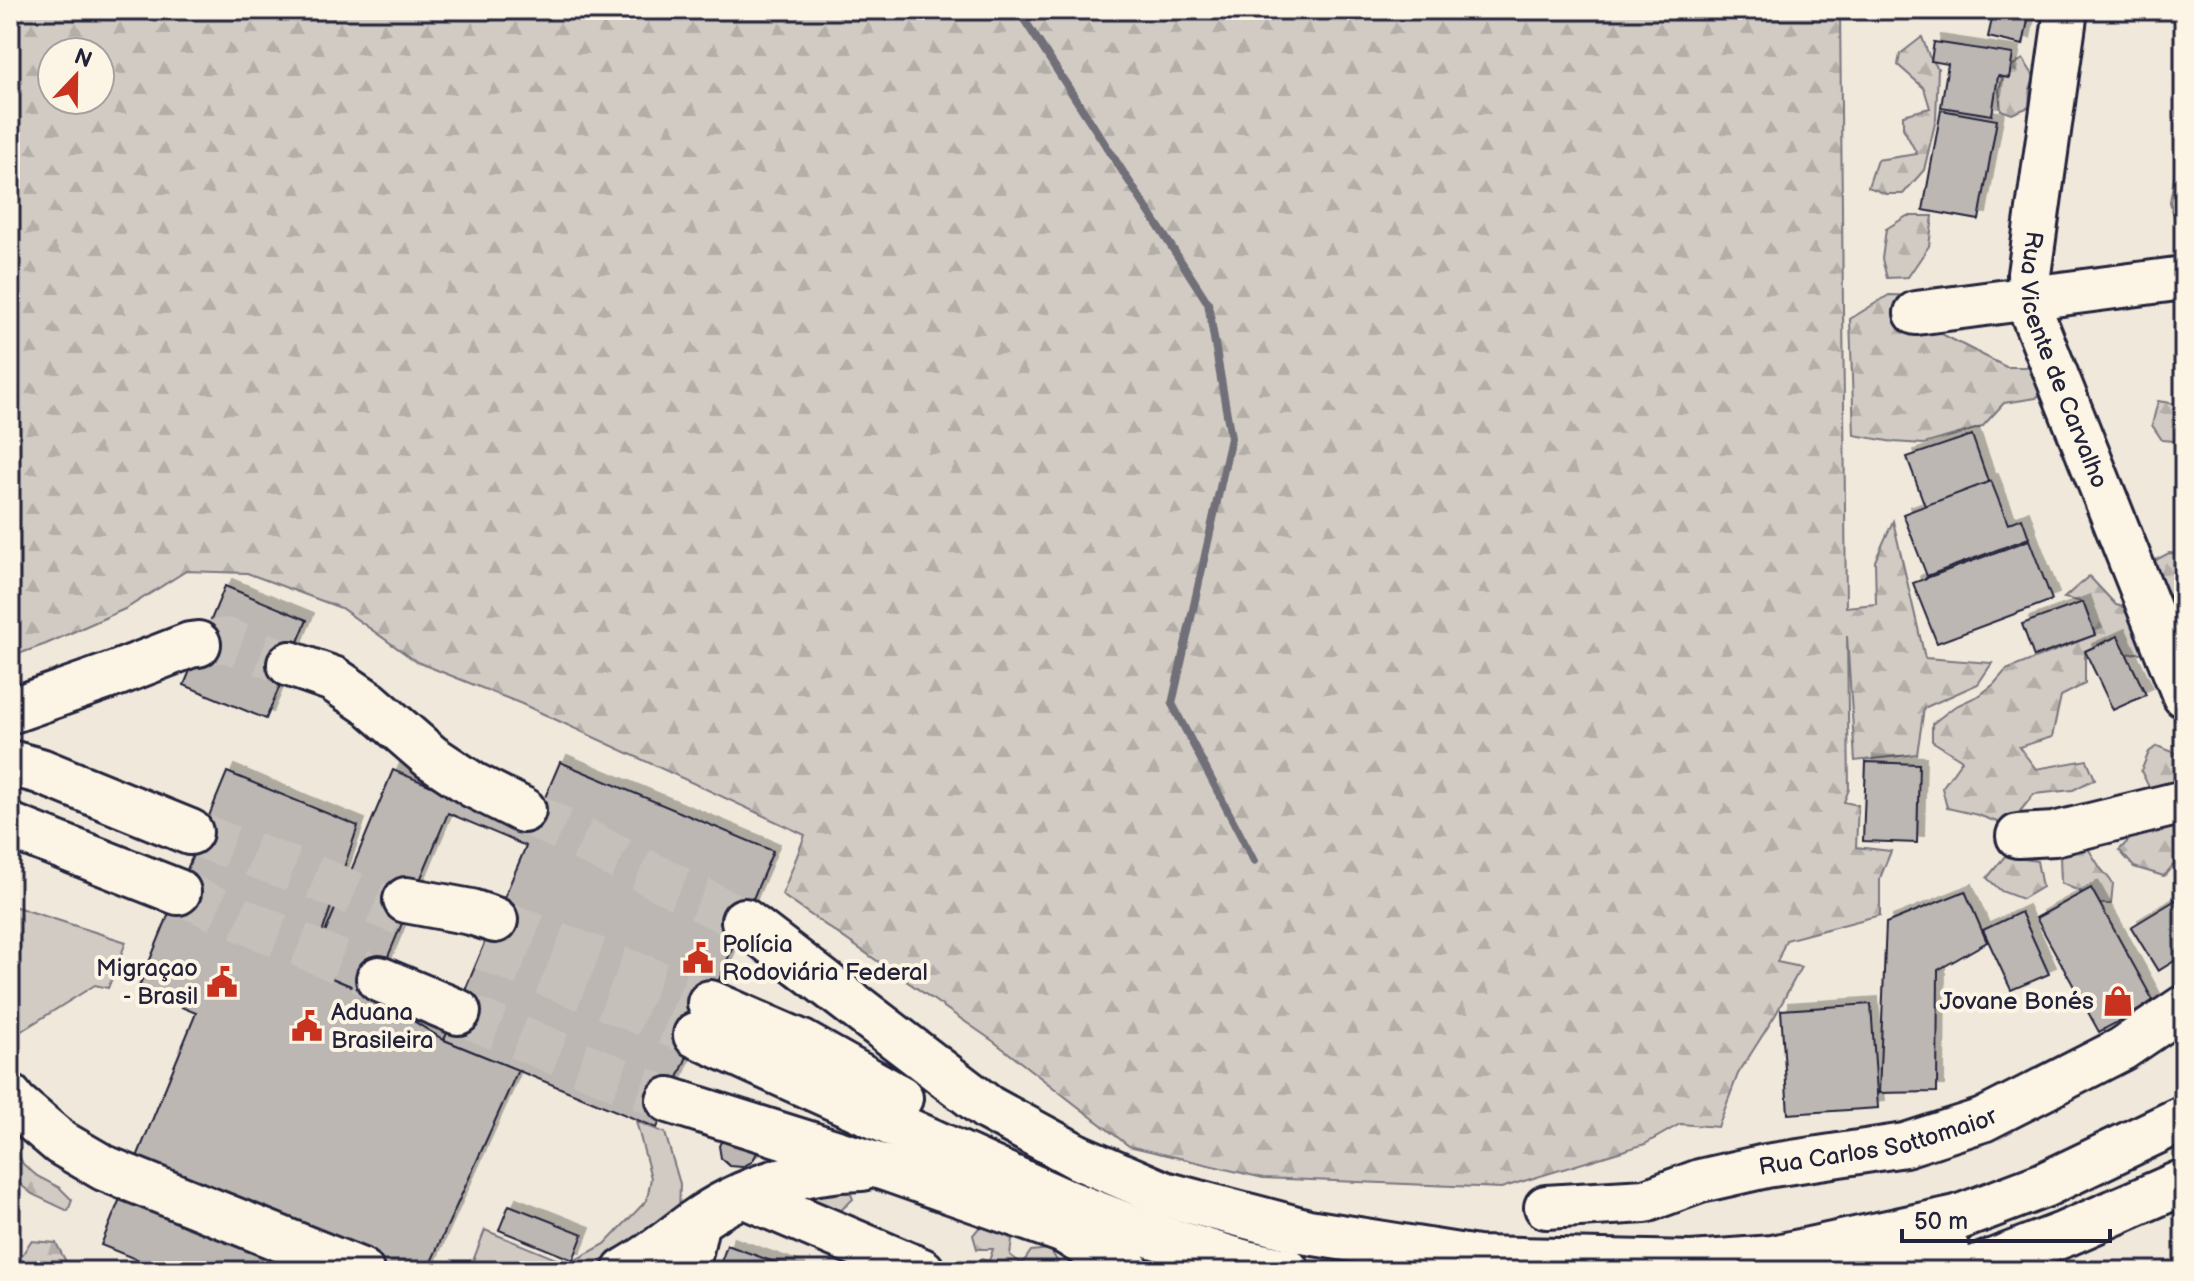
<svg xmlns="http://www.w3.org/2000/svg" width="2194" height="1281" font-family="'Balsamiq Sans',sans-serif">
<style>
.green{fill:#d1cbc3;stroke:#7a767f;stroke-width:2}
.forest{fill:url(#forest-firs);stroke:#7a767f;stroke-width:2;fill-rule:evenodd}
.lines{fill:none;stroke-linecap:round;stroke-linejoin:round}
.stream{stroke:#716f79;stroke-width:8}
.building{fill:#bcb7b3;stroke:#22223b;stroke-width:2;filter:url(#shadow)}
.highway-tunnel{stroke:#c6c0bb;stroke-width:44;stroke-dasharray:44 22;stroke-linecap:butt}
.minor-casing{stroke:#22223b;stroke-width:48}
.major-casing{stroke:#22223b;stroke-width:50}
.highway-casing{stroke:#22223b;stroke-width:50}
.minor{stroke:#fcf5e5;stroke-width:42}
.major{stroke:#fcf5e5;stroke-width:44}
.highway{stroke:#fcf5e5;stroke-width:44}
.labels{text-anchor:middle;stroke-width:8;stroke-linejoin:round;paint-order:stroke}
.street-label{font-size:24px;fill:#22223b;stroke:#fcf5e5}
.poi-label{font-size:24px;fill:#22223b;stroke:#fcf5e5;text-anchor:start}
</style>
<defs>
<pattern id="forest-firs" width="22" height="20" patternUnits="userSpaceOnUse" patternTransform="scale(2)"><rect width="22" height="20" fill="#d1cbc3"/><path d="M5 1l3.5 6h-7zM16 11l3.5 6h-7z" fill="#b3aea8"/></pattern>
<filter id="shadow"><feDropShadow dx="7" dy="-7" stdDeviation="0" flood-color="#0004"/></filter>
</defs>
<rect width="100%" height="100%" fill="#efe8db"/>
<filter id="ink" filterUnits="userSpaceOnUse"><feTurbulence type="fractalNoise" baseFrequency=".0125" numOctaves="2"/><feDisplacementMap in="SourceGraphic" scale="16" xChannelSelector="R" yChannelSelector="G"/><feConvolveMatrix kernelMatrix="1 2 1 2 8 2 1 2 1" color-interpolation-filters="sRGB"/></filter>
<g filter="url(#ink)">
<g class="green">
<path d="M10,905L126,942L108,988L95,985L10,1038Z"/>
<path d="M636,1121L665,1133L680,1184L679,1212L607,1271H469L485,1230L568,1264L605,1244L647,1200L651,1178Z"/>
</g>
<g class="forest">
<path d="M10,10H1840L1846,607L1876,604L1875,561L1893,521L1925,658L1992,663L1978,684L1924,708L1917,754L1855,761L1847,636L1849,789L1844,802L1858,805L1856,847L1891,851L1880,878V915L1786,940L1777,962L1801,967L1776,1014L1738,1074L1718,1127L1680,1124L1645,1144L1501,1188L1263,1178L1129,1146L993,1041L782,895L805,835L522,704L417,662L341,608L247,573L186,571L127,608L46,644L10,657ZM52,52H100V100H52Z"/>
<path d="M1922,37L1929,56L1938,68L1936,119L1924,170L1903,194H1886L1868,187L1877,160L1917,154L1903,128V115L1930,108L1924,88L1898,65L1900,54Z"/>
<path d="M2023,59L2035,78L2030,89L2029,107L2012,114L2001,110L1999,90L2005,70Z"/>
<path d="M2184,141V242L2181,241L2170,202L2177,161Z"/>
<path d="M1907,216H1933L1929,246L1908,277L1887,278L1882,259L1886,229Z"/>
<path d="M1889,295L1927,296L1930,328L2006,367H2044L2053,383L2036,398L2004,403L1982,427L1924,444L1893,442L1854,435L1850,319Z"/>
<path d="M2158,401L2182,405L2184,409V431L2174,441L2162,440L2152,425Z"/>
<path d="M2169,553L2184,554L2183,620L2152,562Z"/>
<path d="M2089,576L2116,605L2136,610L2148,652L2127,654L2117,636L2085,651V684L2061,696L2052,737L2019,747L2036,769L2087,760L2095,779L2073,790L2034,794L2008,826L1978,815L1947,808L1942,788L1962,760L1932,741V724L1954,707L1980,695L1994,684L2006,670L2095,635L2083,602L2064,598Z"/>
<path d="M2157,746L2184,756L2177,781L2151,791L2141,771L2149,752Z"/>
<path d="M2170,811L2181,832L2175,863L2164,876L2134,867L2119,850L2140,829Z"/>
<path d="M2084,842L2101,869L2113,883L2111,904H2087L2081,892L2061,883L2060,857Z"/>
<path d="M2005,856L2037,861L2042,887L2022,899L2001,891L1987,878Z"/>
<path d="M10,1137L23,1164L37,1176L60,1188L72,1200L68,1211L32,1194L10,1176Z"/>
<path d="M846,1182L853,1199L836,1215L822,1210L814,1198L821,1183Z"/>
<path d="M982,1224L1012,1239L1010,1255L1022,1264L1031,1251L1050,1249L1059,1264L1069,1271H969L981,1259L989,1261L993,1249H977L973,1235Z"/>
<path d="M31,1241L56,1243L71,1271H17L14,1268Z"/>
</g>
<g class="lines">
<path class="stream" d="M1018,10L1208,303L1231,438L1172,704L1254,861"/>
</g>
<g class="building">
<path d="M1994,10H2030L2023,45L1988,37Z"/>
<path d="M1934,42L2013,54L2009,78L1998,76L1992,115L1941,107L1948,64L1931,61Z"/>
<path d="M1941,110L1997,120L1979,220L1923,210Z"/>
<path d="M1972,435L1989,484L1925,506L1907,457Z"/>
<path d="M1991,481L2008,524L2022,518L2029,538L1927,576L1903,514Z"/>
<path d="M2029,540L2052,600L1937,643L1913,583Z"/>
<path d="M225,586L307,620L266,719L184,685Z"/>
<path d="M2083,602L2095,635L2034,657L2022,624Z"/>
<path d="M2118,636L2146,695L2113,710L2085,651Z"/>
<path d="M560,762L773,851L657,1128L444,1040L526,846L448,813L372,995L310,969L393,770L532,828Z"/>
<path d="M1866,762L1919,764L1917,843L1863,841Z"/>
<path d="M227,772L358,826L310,969L372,995L444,1040L518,1070L427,1271H165L101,1245L196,1013L138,989Z"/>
<path d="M2091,888L2154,1002L2099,1032L2036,918Z"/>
<path d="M1965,891L1987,942L1938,970L1937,1092L1879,1093L1886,923Z"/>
<path d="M2184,895V955L2158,971L2131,927Z"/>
<path d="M2021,912L2049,974L2011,990L1983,930Z"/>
<path d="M1871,1004L1878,1108L1788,1114L1781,1010Z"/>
<path d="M724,1135L755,1139L758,1151L752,1162L742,1167L730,1166L721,1158L719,1146Z"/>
<path d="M509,1205L583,1234L573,1260L499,1230Z"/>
<path d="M727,1245L799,1271H718Z"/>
</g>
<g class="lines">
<g class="highway-tunnel">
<path d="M198,644L226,640L290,664"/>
<path d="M523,810L744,921"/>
<path d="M190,832L316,878L402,914"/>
<path d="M178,892L379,979"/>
<path d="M495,920L710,1003"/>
<path d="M483,948L696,1035"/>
<path d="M458,1012L669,1100"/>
</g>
<defs>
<g id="minor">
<path id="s1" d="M2066,10L2029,274L2030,299L2033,316L2184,696"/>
<path d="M1916,313L2184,278"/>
<path d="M2018,836L2054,834L2184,802"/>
<path id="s2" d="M1546,1207L1645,1201L1700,1181L1766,1166L1905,1145L1983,1120L2122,1049L2184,1007"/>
<path d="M687,1271L698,1220"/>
</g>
<path id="major" d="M743,1195L922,1271"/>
<g id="highway">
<path d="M290,664L333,679L370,704L431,757L473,785L523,810"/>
<path d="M10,711L118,673L190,645L198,644"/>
<path d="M10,763L40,771L190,832"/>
<path d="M10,826L178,892"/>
<path d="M406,900L471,912L495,920"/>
<path d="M744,921L988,1108L1078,1157L1164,1194L1308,1232L1477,1259L1692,1264L1773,1258L1957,1218L2044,1185L2184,1118"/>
<path d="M379,979L458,1012"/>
<path d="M710,1003L802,1043L900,1098"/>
<path d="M696,1035L1061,1200L1151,1235L1246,1263L1287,1271"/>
<path d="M10,1097L14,1103L61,1143L104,1168L361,1271"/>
<path d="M669,1100L885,1168L1076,1235"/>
<path d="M1063,1230L1128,1271"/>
<path d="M625,1271C651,1257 672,1239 695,1222C743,1188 804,1169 862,1168"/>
<path d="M1864,1271L1947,1250"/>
<path d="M1968,1271L2065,1234L2184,1182"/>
</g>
</defs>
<use href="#minor" class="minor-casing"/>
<use href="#major" class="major-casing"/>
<use href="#highway" class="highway-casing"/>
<use href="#minor" class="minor"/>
<use href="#major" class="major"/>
<use href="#highway" class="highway"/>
</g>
</g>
<defs>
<symbol id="civic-bare" viewBox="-9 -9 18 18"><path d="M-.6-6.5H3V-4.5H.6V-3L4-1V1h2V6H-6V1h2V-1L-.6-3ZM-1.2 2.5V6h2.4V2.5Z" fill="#c8321e" stroke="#fcf5e5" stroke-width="2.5" paint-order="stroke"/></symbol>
<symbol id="shop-bare" viewBox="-9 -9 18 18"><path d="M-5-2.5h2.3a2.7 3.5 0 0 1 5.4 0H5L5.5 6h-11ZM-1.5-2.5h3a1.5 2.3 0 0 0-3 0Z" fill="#c8321e" stroke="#fcf5e5" stroke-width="2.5" paint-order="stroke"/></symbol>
</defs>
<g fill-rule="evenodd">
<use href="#civic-bare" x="676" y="936" width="44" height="44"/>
<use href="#civic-bare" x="200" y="960" width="44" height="44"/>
<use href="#shop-bare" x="2096" y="979" width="44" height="44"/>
<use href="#civic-bare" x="285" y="1004" width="44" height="44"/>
</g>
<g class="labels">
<g class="street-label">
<text dy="8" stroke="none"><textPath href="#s1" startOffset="358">Rua Vicente de Carvalho</textPath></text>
<text dy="8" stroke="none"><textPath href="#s2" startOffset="340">Rua Carlos Sottomaior</textPath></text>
</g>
<g class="poi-label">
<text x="722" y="952">Polícia<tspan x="722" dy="28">Rodoviária Federal</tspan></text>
<text x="198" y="976" text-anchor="end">Migraçao<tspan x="198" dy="28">- Brasil</tspan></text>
<text x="2094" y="1009" text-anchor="end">Jovane Bonés</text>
<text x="331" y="1020">Aduana<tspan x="331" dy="28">Brasileira</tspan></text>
</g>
</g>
<rect width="2194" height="1281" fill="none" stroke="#fcf5e5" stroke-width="40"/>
<rect x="20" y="20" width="2154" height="1241" fill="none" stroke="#22223b" stroke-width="3" filter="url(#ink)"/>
<g transform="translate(76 76) rotate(22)"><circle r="38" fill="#fcf5e5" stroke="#a5a1a1" stroke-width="2"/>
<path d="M0-6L14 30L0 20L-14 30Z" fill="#c8321e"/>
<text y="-12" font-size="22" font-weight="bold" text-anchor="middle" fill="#22223b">N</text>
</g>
<path d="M1902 1229v12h208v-12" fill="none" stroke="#22223b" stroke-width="4"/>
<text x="1914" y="1229" font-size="24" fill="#22223b" stroke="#fcf5e5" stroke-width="6" paint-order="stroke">50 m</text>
</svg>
